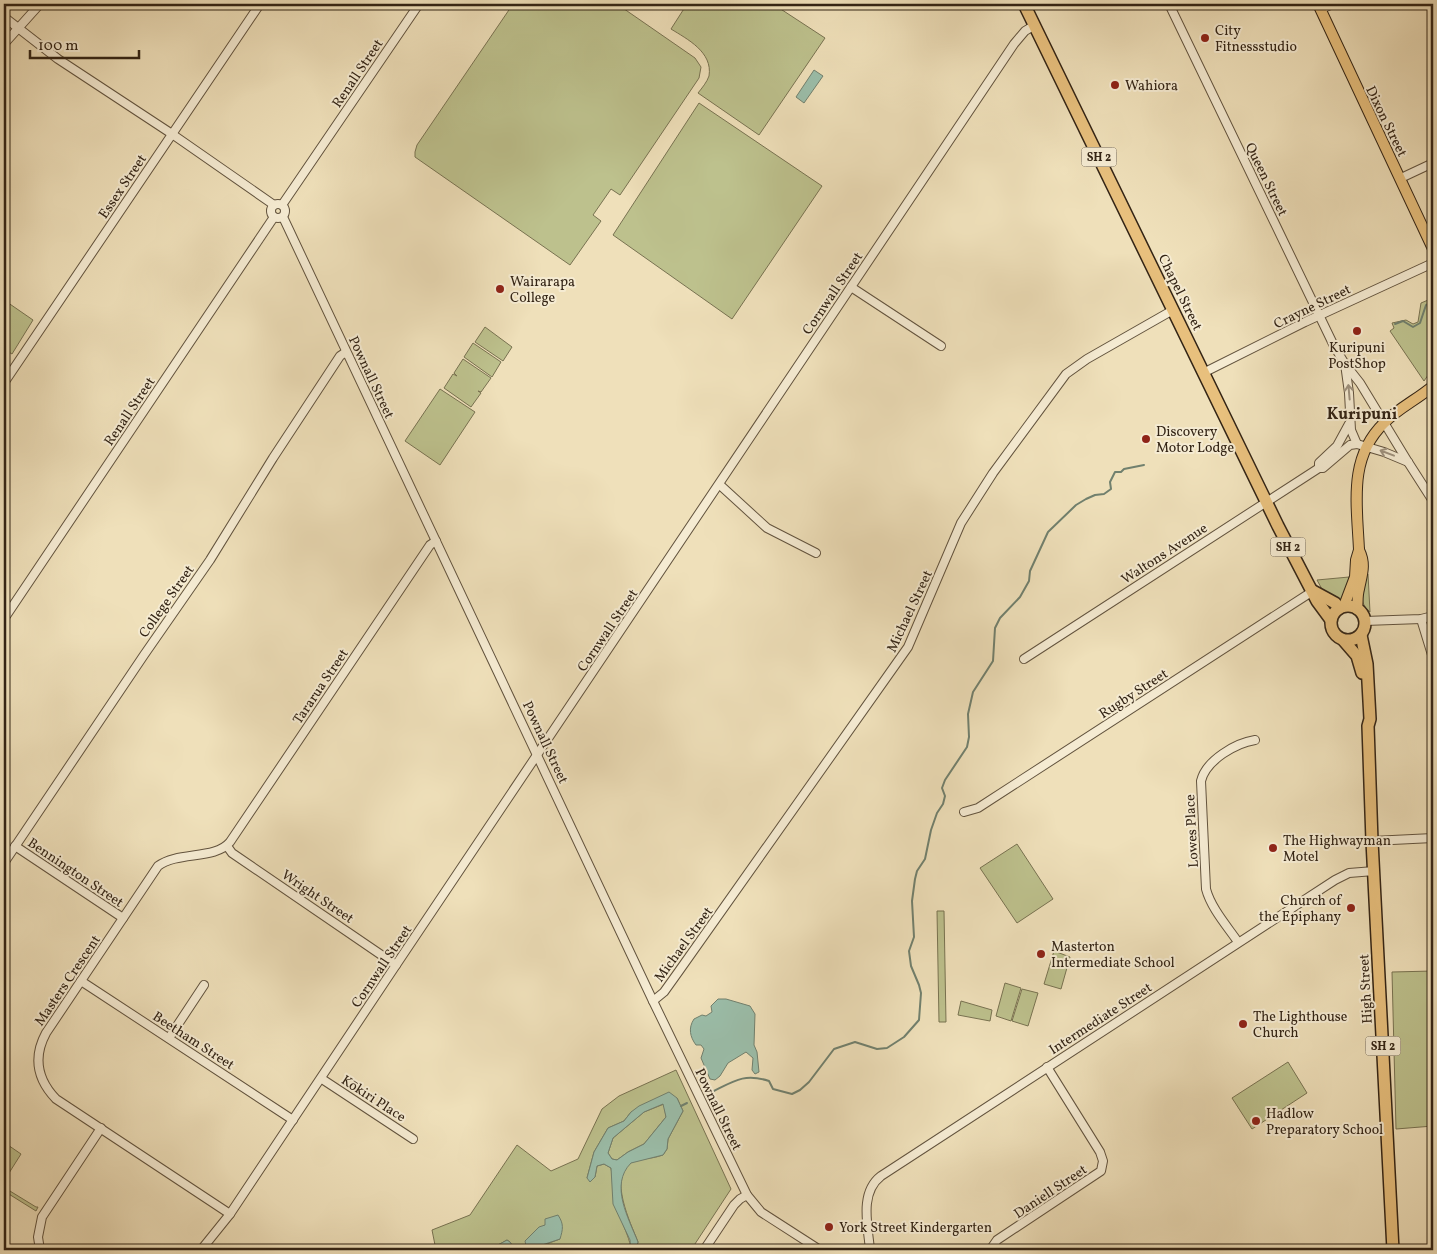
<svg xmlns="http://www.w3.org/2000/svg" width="1437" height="1254" font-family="Vollkorn,serif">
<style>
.green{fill:#bdc18d;stroke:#787251;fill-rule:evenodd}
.water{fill:#9bbeaa;stroke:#71806e;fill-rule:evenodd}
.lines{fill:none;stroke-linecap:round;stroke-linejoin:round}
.stream{stroke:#71806e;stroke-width:2}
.minor-casing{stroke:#62533e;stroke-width:10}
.major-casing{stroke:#332415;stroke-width:12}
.highway-casing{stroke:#332415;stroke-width:14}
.minor{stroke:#f5ebd2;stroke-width:8}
.major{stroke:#e8c07d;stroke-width:10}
.highway{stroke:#e8c07d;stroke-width:11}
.oneway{stroke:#9e917d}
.poi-dot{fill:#8f2418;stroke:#f5ebd2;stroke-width:2}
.labels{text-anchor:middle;stroke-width:4;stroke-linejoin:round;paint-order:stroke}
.shield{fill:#f5ebd2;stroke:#6d604e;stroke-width:1}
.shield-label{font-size:12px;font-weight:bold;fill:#332415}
.poi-label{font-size:14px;fill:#332415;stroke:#f5ebd2;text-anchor:start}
.street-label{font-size:14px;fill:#332415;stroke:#f5ebd2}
.quarter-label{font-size:16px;font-weight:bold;fill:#332415;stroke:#f5ebd2}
</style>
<rect width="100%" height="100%" fill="#efe0ba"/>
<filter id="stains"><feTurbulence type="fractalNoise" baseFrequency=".004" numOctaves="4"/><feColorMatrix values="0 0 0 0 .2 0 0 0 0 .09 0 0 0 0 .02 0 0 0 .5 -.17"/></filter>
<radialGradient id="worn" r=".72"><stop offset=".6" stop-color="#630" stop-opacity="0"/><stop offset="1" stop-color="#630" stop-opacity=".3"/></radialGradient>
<g class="green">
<path d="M513,4H617L695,58L701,67L699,78L620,195L611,189L593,215L601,221L570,265L415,157V152L417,145Z"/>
<path d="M687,4H773L825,38L759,135L698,93C702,88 707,82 709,76C713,52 687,39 671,29Z"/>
<path d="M699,103L822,186L732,319L613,235Z"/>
<path d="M1433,298V368L1424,381L1390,331L1394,328L1392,323L1406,320L1413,324L1418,322L1421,303Z"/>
<path d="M4,300L33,320L12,354L4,349Z"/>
<path d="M485,327L512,347L503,361L475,342Z"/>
<path d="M473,343L501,362L492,377L464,357Z"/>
<path d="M463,359L491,378L481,392L478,391L481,393L471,407L444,388L453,374L457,376L454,373Z"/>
<path d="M440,389L475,412L440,465L405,441Z"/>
<path d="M1367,573L1368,574L1370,612C1357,603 1364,587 1367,573Z"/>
<path d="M1349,577C1352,585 1345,593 1341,599L1338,600L1323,591L1317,580Z"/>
<path d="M1017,844L1053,899L1017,923L980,868Z"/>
<path d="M937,911H944L946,1022H939Z"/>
<path d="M1054,951L1070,957L1061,989L1044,984Z"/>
<path d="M1433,971V1126L1396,1129L1392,972Z"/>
<path d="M1005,983L1021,988L1011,1021L996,1016Z"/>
<path d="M1022,989L1038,993L1028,1026L1012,1021Z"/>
<path d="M961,1001L992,1010L990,1021L958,1015Z"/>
<path d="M1288,1062L1307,1093L1252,1129L1232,1098Z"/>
<path d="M676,1070L731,1189L691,1250H636L638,1242C631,1224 607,1175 632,1162C642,1158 653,1159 663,1155L667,1149L668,1139L683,1111L677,1098L631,1112L624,1121L608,1128L594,1152L587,1178L595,1177L597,1166L604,1164L611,1168C613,1185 617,1203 622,1220C625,1231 630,1239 631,1250H513L514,1248L510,1242L507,1240L498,1245L487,1246L485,1250H436L432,1230L470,1215L517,1145L551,1171L578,1159L602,1109L619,1096ZM545,1225L560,1239L536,1248L528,1249Z"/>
<path d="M664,1104L666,1117L644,1144L628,1152L617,1160L612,1159L608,1153L613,1138L644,1112Z"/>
<path d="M4,1139L5,1143L21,1154L4,1181Z"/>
<path d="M4,1186L5,1188L36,1207H38L36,1211L4,1191Z"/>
</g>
<g class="water">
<path d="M814,70L823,76L804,103L796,97Z"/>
<path d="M718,999H726L750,1006L755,1014L754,1045L757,1052L759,1072L755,1074L752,1070L753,1058L746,1052L728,1063L720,1076L715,1080L710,1079L701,1058L704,1049L701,1045H696C690,1037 688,1028 694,1019L702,1015L706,1016L712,1012L711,1006Z"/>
<path d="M669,1092L677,1098L683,1111L668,1139L667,1149L663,1155L631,1163C609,1185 629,1219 638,1242L636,1250H631L630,1240L613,1204L611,1168L604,1164L597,1166L595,1177L590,1182L587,1178L594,1152L608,1128L624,1121L631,1112L639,1106ZM663,1104L666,1117L644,1144L628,1152L617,1160L612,1159L608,1153L613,1138L644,1112Z"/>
<path d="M558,1215C564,1224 563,1229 560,1239L527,1250L525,1241L539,1227L545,1225V1219Z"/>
<path d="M507,1240L510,1242L514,1248L513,1250H485L487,1246L498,1245Z"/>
</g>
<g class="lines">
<g class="stream">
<path d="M1395,324L1403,321L1413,327L1420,323L1426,305L1433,301"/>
<path d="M712,1092C734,1081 744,1073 769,1081L773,1089L792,1094L800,1090L809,1082L834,1049L855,1042L877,1049L887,1048L904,1037L919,1020L921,993L919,985L911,966L909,951L914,937L912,901L915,879L917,871L925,859L931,830L937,813L943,804L945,796L942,788L945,780L967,747L969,737L968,714L973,692L993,661L995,628L1000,618L1020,597L1029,581L1030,571L1048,532L1076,505L1086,499L1095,495L1104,494L1111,489L1110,482L1115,472H1121L1124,469L1144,465"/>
<path d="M681,1106L687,1103"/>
</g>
<defs>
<g id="minor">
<path d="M1169,4L1334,346L1345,364L1360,383L1408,462L1433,501"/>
<path d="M1321,9L1333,4"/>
<path d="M4,17L58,59L172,134L274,205"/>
<path d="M4,44L40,4"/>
<path d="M1401,178L1433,163"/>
<circle cx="278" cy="211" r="7"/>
<path d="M282,205L419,4"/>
<path d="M283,217L653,1001L747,1195L761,1212L820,1250"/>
<path d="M851,287L941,346"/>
<path d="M1345,364L1349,393L1351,430L1357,444L1384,452L1408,462"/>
<path d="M1203,373L1305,322L1433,263"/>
<path d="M4,383L260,4"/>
<path d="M1319,468V463L1337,446L1349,424"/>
<path d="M720,485L767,528L816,553"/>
<path d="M4,619L274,217"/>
<path d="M1421,619L1433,658"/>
<path d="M1365,621L1421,619L1433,616"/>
<path d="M1024,659L1319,468H1323L1350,445L1357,444"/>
<path d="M964,812L978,808L1313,591"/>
<path d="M1372,841L1433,838"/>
<path d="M15,846L123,918"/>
<path d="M227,846L232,853L396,965"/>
<path d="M4,863L144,655L210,560L273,458L340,356L346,352"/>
<path d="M1238,942C1227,926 1211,908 1206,889L1201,781C1206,760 1236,743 1255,740"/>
<path d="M81,981L293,1120"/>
<path d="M653,1001L664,992L679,971L908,647L961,523L993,473L1066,374L1087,359L1173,310"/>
<path d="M169,1038L204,985"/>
<path d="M322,1079L413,1139"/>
<path d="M230,1214L56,1099C37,1079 33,1057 46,1033L158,866C178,851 215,860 230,842L430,545L436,541"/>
<path d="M40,1250L38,1237L42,1217L101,1128"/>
<path d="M201,1250L230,1214L396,965L1014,44L1025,31L1035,25"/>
<path d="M704,1250L734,1205L740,1199L747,1195"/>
<path d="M870,1250C868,1226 859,1193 881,1176L1335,880L1349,873L1374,871"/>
<path d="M990,1250L997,1240L1101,1171L1103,1161L1100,1152L1047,1067"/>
</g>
<g id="major">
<path d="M1318,4L1433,249"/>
<path d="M1344,606L1355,577L1356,560L1359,550C1357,504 1348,458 1384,423C1397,409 1418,399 1433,386"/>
<path d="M1357,609C1358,602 1357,596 1359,589C1362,574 1366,564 1359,550"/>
</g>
<g id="highway">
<path d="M1024,4L1278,526L1317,601L1331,620"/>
<path d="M1313,591L1335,603L1339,608"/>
<circle cx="1348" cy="623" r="17"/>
<path d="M1361,635L1367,664L1370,719L1368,726L1372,841L1393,1250"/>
<path d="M1344,641L1357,656L1362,673"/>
</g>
</defs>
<use href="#minor" class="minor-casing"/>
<use href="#major" class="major-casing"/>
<use href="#highway" class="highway-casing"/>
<use href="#minor" class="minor"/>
<use href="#major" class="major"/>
<use href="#highway" class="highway"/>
</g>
<defs><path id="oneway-shaft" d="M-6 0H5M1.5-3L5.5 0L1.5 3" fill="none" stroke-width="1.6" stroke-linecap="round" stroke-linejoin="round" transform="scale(1.25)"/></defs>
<g class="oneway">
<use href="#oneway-shaft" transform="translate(1349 392) rotate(-95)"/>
<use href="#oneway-shaft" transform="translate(1387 453) rotate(-159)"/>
</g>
<g class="poi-dot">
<circle cx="1205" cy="38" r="5"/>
<circle cx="1115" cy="85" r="5"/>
<circle cx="500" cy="289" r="5"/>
<circle cx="1357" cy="331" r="5"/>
<circle cx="1146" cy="439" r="5"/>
<circle cx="1273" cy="848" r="5"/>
<circle cx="1351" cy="908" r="5"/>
<circle cx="1041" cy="954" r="5"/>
<circle cx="1243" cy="1024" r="5"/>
<circle cx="1256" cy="1121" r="5"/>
<circle cx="829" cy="1227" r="5"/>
</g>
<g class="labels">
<g class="shield">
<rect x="1081.5" y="147.5" width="35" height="19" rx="4"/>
<rect x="1270.5" y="537.5" width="35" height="19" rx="4"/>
<rect x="1365.5" y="1036.5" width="35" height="19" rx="4"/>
</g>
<g class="shield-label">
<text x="1099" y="161">SH 2</text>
<text x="1288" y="551">SH 2</text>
<text x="1383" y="1050">SH 2</text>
</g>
<g class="poi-label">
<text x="1215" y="35">City<tspan x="1215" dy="16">Fitnessstudio</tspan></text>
<text x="1125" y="90">Wahiora</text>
<text x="510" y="286">Wairarapa<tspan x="510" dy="16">College</tspan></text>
<text x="1357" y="352" text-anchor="middle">Kuripuni<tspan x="1357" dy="16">PostShop</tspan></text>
<text x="1156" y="436">Discovery<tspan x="1156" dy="16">Motor Lodge</tspan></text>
<text x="1283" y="845">The Highwayman<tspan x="1283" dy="16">Motel</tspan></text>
<text x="1341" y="905" text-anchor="end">Church of<tspan x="1341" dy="16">the Epiphany</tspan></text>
<text x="1051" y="951">Masterton<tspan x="1051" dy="16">Intermediate School</tspan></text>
<text x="1253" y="1021">The Lighthouse<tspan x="1253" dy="16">Church</tspan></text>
<text x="1266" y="1118">Hadlow<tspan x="1266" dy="16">Preparatory School</tspan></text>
<text x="839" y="1232">York Street Kindergarten</text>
</g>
<g class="street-label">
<text transform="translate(357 73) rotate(-56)" y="5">Renall Street</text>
<text transform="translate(1387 121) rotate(64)" y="5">Dixon Street</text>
<text transform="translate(1267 179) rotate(64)" y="5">Queen Street</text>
<text transform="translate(122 186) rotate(-56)" y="5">Essex Street</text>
<text transform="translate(1181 292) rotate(64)" y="5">Chapel Street</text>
<text transform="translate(832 293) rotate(-56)" y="5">Cornwall Street</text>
<text transform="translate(1312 306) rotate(-26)" y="5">Crayne Street</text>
<text transform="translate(372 377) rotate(65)" y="5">Pownall Street</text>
<text transform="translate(129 411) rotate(-56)" y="5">Renall Street</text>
<text transform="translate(1164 553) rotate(-33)" y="5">Waltons Avenue</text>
<text transform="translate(166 601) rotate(-55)" y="5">College Street</text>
<text transform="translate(909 611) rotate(-65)" y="5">Michael Street</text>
<text transform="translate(607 630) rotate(-56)" y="5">Cornwall Street</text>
<text transform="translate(320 686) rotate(-56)" y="5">Tararua Street</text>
<text transform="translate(1133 693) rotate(-33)" y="5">Rugby Street</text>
<text transform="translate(546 742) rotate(65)" y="5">Pownall Street</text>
<text transform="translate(1191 831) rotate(-93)" y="5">Lowes Place</text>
<text transform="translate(76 872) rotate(34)" y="5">Bennington Street</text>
<text transform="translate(318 896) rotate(34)" y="5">Wright Street</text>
<text transform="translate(683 944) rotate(-54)" y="5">Michael Street</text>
<text transform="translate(381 966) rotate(-56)" y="5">Cornwall Street</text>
<text transform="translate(67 980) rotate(-56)" y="5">Masters Crescent</text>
<text transform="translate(1365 989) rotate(-93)" y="5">High Street</text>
<text transform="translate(1100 1018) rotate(-33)" y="5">Intermediate Street</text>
<text transform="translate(194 1040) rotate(33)" y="5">Beetham Street</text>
<text transform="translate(374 1098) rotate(33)" y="5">Kōkiri Place</text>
<text transform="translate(719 1109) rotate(64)" y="5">Pownall Street</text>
<text transform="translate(1050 1191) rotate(-34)" y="5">Daniell Street</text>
</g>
<g class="quarter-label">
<text x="1362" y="419">Kuripuni</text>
</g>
</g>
<rect width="1437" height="1254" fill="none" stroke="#efe0ba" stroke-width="20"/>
<rect x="5" y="5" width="1427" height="1244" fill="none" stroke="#332415" stroke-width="2.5"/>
<rect x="10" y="10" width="1417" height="1234" fill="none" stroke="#332415"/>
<path d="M30 50v8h109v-8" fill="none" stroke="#332415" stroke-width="2.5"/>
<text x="38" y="50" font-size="15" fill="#332415" stroke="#f5ebd2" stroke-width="4" paint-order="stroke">100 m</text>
<rect width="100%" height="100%" filter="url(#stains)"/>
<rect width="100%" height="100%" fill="url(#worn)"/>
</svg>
